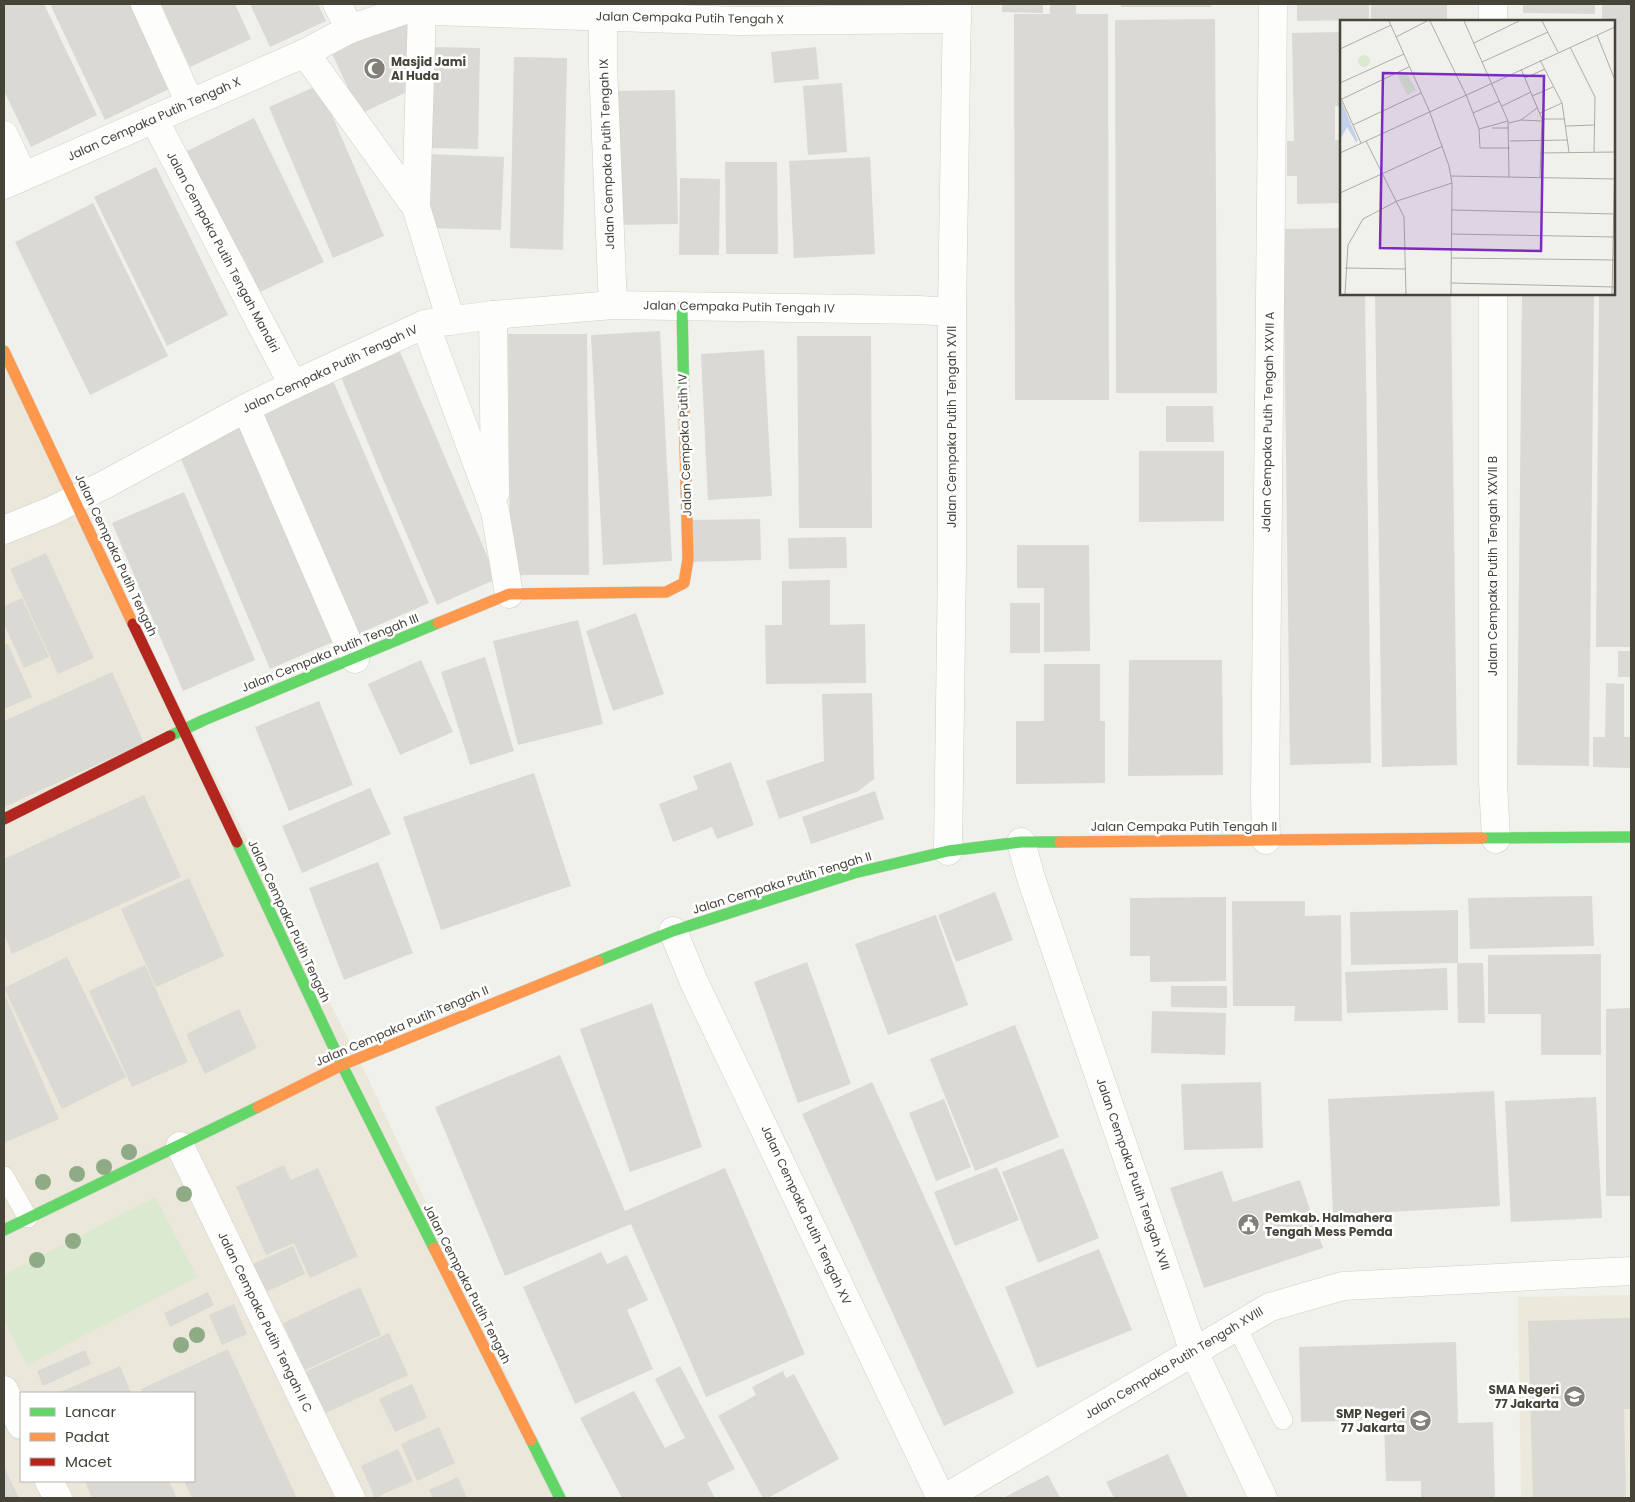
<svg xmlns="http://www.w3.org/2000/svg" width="1635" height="1502" font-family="Poppins,sans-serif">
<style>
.commercial{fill:#ebe7da;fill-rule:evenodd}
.education{fill:#eae9dc}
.green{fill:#dae9cf}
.building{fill:#dad9d4}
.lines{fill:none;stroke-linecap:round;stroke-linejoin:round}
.lane-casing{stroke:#cfcec9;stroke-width:20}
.street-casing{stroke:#cfcec9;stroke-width:29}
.fast-casing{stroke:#d0d0c5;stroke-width:12}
.slow-casing{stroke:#d0d0c5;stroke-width:12}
.jam-casing{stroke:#d0d0c5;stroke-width:12}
.lane{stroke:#fdfdfc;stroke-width:19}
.street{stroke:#fdfdfc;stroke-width:28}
.fast{stroke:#63d668;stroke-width:11}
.slow{stroke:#ff974d;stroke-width:11}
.jam{stroke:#b3261e;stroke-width:11}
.tree{fill:#8fab86}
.labels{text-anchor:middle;stroke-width:5;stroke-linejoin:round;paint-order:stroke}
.street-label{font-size:12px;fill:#464339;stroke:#fff}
.poi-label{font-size:12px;font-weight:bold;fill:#464339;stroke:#fff;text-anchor:start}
.inset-road{fill:none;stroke:#adaba4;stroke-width:1}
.view{fill:#7b2cbf;fill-opacity:0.15;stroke:#7b2cbf;stroke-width:2.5}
.inset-edge{fill:none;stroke:#464339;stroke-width:2.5}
</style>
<rect width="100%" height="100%" fill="#f1f1ec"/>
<path class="commercial" d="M4,359L366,1074L564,1498H4ZM21,1393H194V1481H21Z"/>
<path class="education" d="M1631,1295V1498H1521L1518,1297Z"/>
<path class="green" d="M155,1197L197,1277L27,1365L4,1319V1275Z"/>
<g class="building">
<path d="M4,4H44L97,115L31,147L4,91Z"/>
<path d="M50,4H132L171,88L105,120Z"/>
<path d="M161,4H235L251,39L190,67Z"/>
<path d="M250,4H318L326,21L270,47Z"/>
<path d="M1002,4H1043V13L1002,12Z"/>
<path d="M1050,4H1076V14H1108L1109,400H1015L1014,14H1050Z"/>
<rect x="1121" y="4" width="90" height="3"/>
<path d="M1297,4H1369V20L1297,21Z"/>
<rect x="1371" y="4" width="76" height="17"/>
<path d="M1523,4H1595V14L1523,13Z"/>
<path d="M1602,4H1631V647H1596L1599,294H1614V21H1602Z"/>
<path d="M1215,19L1217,393H1116L1115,20Z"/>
<path d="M407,25L413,89L360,114L330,49L367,30Z"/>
<path d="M1341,32V106H1335V140H1341V203L1297,204V176H1287V141H1294L1292,33Z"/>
<path d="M432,47L480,48L478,149L429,148Z"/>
<path d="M816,47L819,79L774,83L771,52Z"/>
<path d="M514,57L567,58L563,250L510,248Z"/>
<path d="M842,83L847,152L808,155L803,86Z"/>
<path d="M319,85L384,236L333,258L269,107Z"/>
<path d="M675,90L678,224L617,225L615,91Z"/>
<path d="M254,118L324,262L260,292L244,259L200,189L183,153Z"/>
<path d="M428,154L504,157L501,230L426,228Z"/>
<path d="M870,157L875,254L794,258L789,161Z"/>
<path d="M725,162H777L778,254H726Z"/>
<path d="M156,167L228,315L167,346L94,197Z"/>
<path d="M680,178L720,179L719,255H679Z"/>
<path d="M93,203L168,356L90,395L15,242Z"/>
<path d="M1341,228V294H1365L1371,763L1290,765L1283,229Z"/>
<path d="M1375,294H1451L1457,765L1382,767Z"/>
<path d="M1522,294H1594L1589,766L1517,765Z"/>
<path d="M660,331L672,561L603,565L591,335Z"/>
<path d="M508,334H587L589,575H510Z"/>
<path d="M797,336H871L872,528H799Z"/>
<path d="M764,350L772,496L708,500L701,354Z"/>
<path d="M400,352L497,579L437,605L380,472L341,377Z"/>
<path d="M331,376L429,603L358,634L261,407Z"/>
<path d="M1166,406H1213L1214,442H1166Z"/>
<path d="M242,424L335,641L270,669L178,452Z"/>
<path d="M1139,451H1224V521L1139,522Z"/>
<path d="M184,492L255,660L183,691L112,523Z"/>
<path d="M760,519L761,560L689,562V520Z"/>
<path d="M846,537L847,568L789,569L788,538Z"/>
<path d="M1017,545H1089L1090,651L1044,652V588H1017Z"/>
<path d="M46,553L94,658L58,674L10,569Z"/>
<path d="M830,580V625L865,624L866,683L766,684L765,625H782V581Z"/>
<path d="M22,598L49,657L24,668L4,624V606Z"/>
<rect x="1010" y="603" width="30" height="50"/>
<path d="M636,613L664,694L613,711L586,631Z"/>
<path d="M578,620L603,724L518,745L493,641Z"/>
<path d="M8,644L32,697L4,709V645Z"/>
<rect x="1618" y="651" width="13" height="26"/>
<path d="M485,657L514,751L470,765L441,672Z"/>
<path d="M421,660L453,732L400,755L368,684Z"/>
<path d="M1129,660H1222L1223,775L1128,776Z"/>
<path d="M1044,664H1100V721H1105V783L1016,784V721H1044Z"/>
<path d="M112,672L144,743L4,807V721Z"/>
<path d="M1606,683L1624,684V737H1631V768L1593,767V737H1605Z"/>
<path d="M872,693L874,779L857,792L779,819L766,781L824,761L822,694Z"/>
<path d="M319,701L353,785L289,811L255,727Z"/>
<path d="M731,762L754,825L717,839L712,827L673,842L659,804L698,789L693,776Z"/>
<path d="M534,773L571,886L441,930L403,817Z"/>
<path d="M370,788L391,834L302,873L282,826Z"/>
<path d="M875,791L884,819L811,844L802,817Z"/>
<path d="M144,795L181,877L12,954L4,934V859Z"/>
<path d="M378,862L413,953L344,980L309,888Z"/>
<path d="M189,878L224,956L156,987L121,909Z"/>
<path d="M995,892L1013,940L956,962L938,915Z"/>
<path d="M1592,896L1594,946L1470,949L1468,898Z"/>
<path d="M1226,897V981L1150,982V956H1130V898Z"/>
<path d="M1232,901H1305V916L1341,915L1342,1021H1294L1295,1006H1233Z"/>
<path d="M1458,910V963H1483L1485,1023H1458L1457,963L1351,965L1350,912Z"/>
<path d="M936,915L968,1005L888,1035L855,944Z"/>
<path d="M1601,954V1055H1541V1014H1488V955Z"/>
<path d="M67,957L126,1077L62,1109L4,988Z"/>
<path d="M807,962L851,1084L798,1103L754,982Z"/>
<path d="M145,965L188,1062L132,1087L89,991Z"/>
<path d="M1447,968L1448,1010L1347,1013L1345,972Z"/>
<path d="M1171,986H1227V1008L1171,1007Z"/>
<path d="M4,993L59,1119L4,1143Z"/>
<path d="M652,1003L702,1147L630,1172L580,1029Z"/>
<path d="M1631,1008V1196H1606V1009Z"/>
<path d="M239,1009L257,1048L205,1074L186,1034Z"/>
<path d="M1152,1011L1226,1013L1225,1055L1151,1053Z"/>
<path d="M1015,1025L1059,1137L975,1171L930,1059Z"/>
<path d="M560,1055L625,1211L725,1168L805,1354L706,1397L631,1224L505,1276L435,1107Z"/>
<path d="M872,1082L1014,1393L944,1426L802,1114Z"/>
<path d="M1261,1082L1263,1148L1184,1150L1181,1084Z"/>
<path d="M1494,1091L1500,1206L1333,1215L1328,1099Z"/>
<path d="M1596,1097L1602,1218L1511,1222L1505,1101Z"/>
<path d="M944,1099L971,1167L936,1181L909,1113Z"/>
<path d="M1063,1148L1099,1238L1038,1263L1002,1172Z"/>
<path d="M284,1165L291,1180L318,1168L358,1256L310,1278L294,1243L266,1255L236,1187Z"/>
<path d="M997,1167L1019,1220L955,1246L934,1192Z"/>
<path d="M1222,1171L1233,1202L1300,1180L1323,1248L1204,1288L1170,1188Z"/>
<path d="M293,1246L305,1274L266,1292L253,1264Z"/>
<path d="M1099,1249L1132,1330L1037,1368L1005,1287Z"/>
<path d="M601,1252L607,1264L627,1255L648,1300L627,1310L653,1369L575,1404L523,1287Z"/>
<path d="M360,1287L381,1335L305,1370L283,1323Z"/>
<path d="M208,1292L214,1305L170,1327L164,1313Z"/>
<path d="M234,1304L247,1334L222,1345L209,1315Z"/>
<path d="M1631,1318V1409H1624L1626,1498H1533L1528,1321Z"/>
<path d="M389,1333L408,1375L324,1414L305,1372Z"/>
<path d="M1456,1342L1458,1423L1493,1422L1495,1498H1421V1481H1386L1384,1420L1301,1422L1299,1347Z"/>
<path d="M228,1349L270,1440L297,1498H192L184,1481H194V1393H143L141,1389Z"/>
<path d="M85,1350L91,1364L43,1386L37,1371Z"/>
<path d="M120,1366L131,1393H58Z"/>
<path d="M680,1366L735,1469L707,1483L715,1498H622L580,1418L634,1391L665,1448L685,1438L655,1379Z"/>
<path d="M783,1371L786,1378L794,1374L839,1459L768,1498H763L718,1416L756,1395L752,1387Z"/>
<path d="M412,1384L427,1418L395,1432L379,1399Z"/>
<path d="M439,1427L455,1463L417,1481L401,1444Z"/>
<path d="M398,1449L413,1481L375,1498L361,1466Z"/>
<path d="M1168,1454L1188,1498H1114L1106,1482Z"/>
<path d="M4,1467L19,1498H4Z"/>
<path d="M1048,1475L1060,1498H1003Z"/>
<path d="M458,1477L467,1498H433L429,1490Z"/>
<path d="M85,1481H169L177,1498H92Z"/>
</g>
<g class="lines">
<defs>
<g id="lane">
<path d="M4,1176L28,1218"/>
<path d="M1237,1327L1283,1420"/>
</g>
<g id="street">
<path d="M145,4L190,103"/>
<path d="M337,4L350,29"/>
<path d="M603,4V65L613,305"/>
<path d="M1493,4V21"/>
<path d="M422,10L416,207L451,321"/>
<path d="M305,53L416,207"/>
<path d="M154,119L293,385"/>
<path d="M4,135L23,176"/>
<path d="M4,185L305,53L350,29L405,10L738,21L957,19"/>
<path d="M1493,294V782L1496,839"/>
<path d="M493,315L495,493"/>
<path d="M425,324L495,511L509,594"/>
<path d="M246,408L355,659"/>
<path d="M4,530L51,511L104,485L246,408L293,385L425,324L493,315L613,305L919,310L952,312"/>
<path d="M1266,840L1265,796L1273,4"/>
<path d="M1021,842L1031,878L1194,1352L1263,1498"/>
<path d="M948,851L952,564V312L957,4"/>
<path d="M673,931L694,982L941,1498"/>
<path d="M180,1146L351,1498"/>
<path d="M4,1390L21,1425"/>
<path d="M49,1481L58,1498"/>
<path d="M945,1498L1270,1307L1343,1286L1631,1271"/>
</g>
<g id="fast">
<path d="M682,306L684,406"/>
<path d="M170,736L204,720L438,623"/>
<path d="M1482,838L1631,837"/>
<path d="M237,842L342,1065L434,1248"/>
<path d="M598,961L673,931L854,873L948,851L1021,842H1060"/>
<path d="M4,1230L258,1107"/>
<path d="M531,1440L560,1498"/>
</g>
<g id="slow">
<path d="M4,351L133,624"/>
<path d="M438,623L509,594L666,592L684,583L688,559L684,406"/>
<path d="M1060,842L1482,838"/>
<path d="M258,1107L342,1065L598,961"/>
<path d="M434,1248L531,1440"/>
</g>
<g id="jam">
<path d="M133,624L237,842"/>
<path d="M4,819L170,736"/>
</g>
</defs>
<use href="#lane" class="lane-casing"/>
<use href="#street" class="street-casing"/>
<use href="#fast" class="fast-casing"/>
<use href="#slow" class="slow-casing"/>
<use href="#jam" class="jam-casing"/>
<use href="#lane" class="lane"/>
<use href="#street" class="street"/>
<use href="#fast" class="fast"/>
<use href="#slow" class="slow"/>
<use href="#jam" class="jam"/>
</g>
<g class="tree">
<circle cx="129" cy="1152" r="8"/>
<circle cx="104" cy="1167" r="8"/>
<circle cx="77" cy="1174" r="8"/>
<circle cx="43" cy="1182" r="8"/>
<circle cx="184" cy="1194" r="8"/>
<circle cx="73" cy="1241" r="8"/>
<circle cx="37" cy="1260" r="8"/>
<circle cx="197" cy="1335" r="8"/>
<circle cx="181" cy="1345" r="8"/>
</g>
<defs>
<symbol id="mosque-disc" viewBox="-11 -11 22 22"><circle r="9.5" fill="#828078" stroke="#fff"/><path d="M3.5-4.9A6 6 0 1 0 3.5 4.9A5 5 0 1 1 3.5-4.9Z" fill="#fff"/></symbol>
<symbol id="civic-disc" viewBox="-11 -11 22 22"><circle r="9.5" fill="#828078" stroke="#fff"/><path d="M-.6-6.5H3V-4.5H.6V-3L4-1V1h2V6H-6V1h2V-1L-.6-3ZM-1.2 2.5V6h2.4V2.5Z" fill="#fff"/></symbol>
<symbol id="school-disc" viewBox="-11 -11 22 22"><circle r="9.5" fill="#828078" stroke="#fff"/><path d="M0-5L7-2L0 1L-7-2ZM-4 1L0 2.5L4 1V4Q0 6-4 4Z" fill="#fff"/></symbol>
</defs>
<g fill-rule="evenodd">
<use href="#mosque-disc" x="362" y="56" width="25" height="25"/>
<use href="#civic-disc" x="1236" y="1212" width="25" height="25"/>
<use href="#school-disc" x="1562" y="1384" width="25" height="25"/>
<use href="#school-disc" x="1408" y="1408" width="25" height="25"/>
</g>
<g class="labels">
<g class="street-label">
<text transform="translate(690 18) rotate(1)" y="4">Jalan Cempaka Putih Tengah X</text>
<text transform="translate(154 119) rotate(-24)" y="4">Jalan Cempaka Putih Tengah X</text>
<text transform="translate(607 154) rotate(-92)" y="4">Jalan Cempaka Putih Tengah IX</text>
<text transform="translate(223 252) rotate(62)" y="4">Jalan Cempaka Putih Tengah Mandiri</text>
<text transform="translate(739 307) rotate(1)" y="4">Jalan Cempaka Putih Tengah IV</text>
<text transform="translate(330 369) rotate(-25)" y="4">Jalan Cempaka Putih Tengah IV</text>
<text transform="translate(1268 422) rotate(-89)" y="4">Jalan Cempaka Putih Tengah XXVII A</text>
<text transform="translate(952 427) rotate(-90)" y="4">Jalan Cempaka Putih Tengah XVII</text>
<text transform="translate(685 445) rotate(-92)" y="4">Jalan Cempaka Putih IV</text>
<text transform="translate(116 555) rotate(65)" y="4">Jalan Cempaka Putih Tengah</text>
<text transform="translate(1493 566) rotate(-90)" y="4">Jalan Cempaka Putih Tengah XXVII B</text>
<text transform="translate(330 653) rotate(-22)" y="4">Jalan Cempaka Putih Tengah III</text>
<text x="1184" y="831">Jalan Cempaka Putih Tengah II</text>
<text transform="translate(782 883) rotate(-17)" y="4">Jalan Cempaka Putih Tengah II</text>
<text transform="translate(289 921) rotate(65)" y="4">Jalan Cempaka Putih Tengah</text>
<text transform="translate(402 1026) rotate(-23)" y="4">Jalan Cempaka Putih Tengah II</text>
<text transform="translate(1133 1174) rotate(71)" y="4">Jalan Cempaka Putih Tengah XVII</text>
<text transform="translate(806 1215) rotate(65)" y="4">Jalan Cempaka Putih Tengah XV</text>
<text transform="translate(467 1284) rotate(63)" y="4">Jalan Cempaka Putih Tengah</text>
<text transform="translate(265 1322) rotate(64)" y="4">Jalan Cempaka Putih Tengah II C</text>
<text transform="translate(1174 1363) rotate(-31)" y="4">Jalan Cempaka Putih Tengah XVIII</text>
</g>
<g class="poi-label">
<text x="391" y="66">Masjid Jami<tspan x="391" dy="14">Al Huda</tspan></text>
<text x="1265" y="1222">Pemkab. Halmahera<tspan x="1265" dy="14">Tengah Mess Pemda</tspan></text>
<text x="1559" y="1394" text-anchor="end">SMA Negeri<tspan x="1559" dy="14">77 Jakarta</tspan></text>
<text x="1405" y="1418" text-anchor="end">SMP Negeri<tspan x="1405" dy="14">77 Jakarta</tspan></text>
</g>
</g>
<g transform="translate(1340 20)">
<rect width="275" height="275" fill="#f1f1ec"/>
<path d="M18 41a6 6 0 1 1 12 0a6 6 0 1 1-12 0ZM66,52L76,70L67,75L58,56Z" fill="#dae9cf"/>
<path d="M0,78L18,121L16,122L7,107L0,120Z" fill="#c1d2ea"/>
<path class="inset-road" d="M49,1L89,90L109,146L112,163L111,274M90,1L127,77L139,109L140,128H170M124,1L168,101L169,157M202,1L218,32M257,15L275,60M56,17L87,1M134,23L179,1M230,27L255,77L254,132M0,29L51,5M200,40L222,83L229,132M142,42L208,12M181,49L202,99L200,158M185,58L205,49M0,63L64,34M0,76L21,123M192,76L213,67M2,79L69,47M162,86L191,72M133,93L160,81M200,93L222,83M202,99H225M181,100L197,88M169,103L181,100L202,101M13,105L81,73M226,106L255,105M152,108H169M139,109L168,101M26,121L64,197L66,274M170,121L228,120M0,133L275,7M200,133L275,132M111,156L275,159M0,173L103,126M112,190L275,194M111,214L275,217M111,238L275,240M5,248L66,249M111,263L275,267M5,274L8,225L23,199L57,181L112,163M272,274L275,134"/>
<path class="view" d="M43,53L204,56L201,231L40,228Z"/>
<rect width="275" height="275" class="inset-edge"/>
</g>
<rect width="1635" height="1502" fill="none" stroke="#464339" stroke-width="10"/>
<rect x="20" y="1392" width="175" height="90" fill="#ffffff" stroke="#b5b4b0"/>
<rect x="30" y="1408" width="25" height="8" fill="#63d668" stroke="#b5b4b0"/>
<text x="65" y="1417" font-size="15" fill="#464339">Lancar</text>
<rect x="30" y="1433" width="25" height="8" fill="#ff974d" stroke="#b5b4b0"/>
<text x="65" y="1442" font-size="15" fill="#464339">Padat</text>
<rect x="30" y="1458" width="25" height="8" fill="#b3261e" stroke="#b5b4b0"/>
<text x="65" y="1467" font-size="15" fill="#464339">Macet</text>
</svg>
